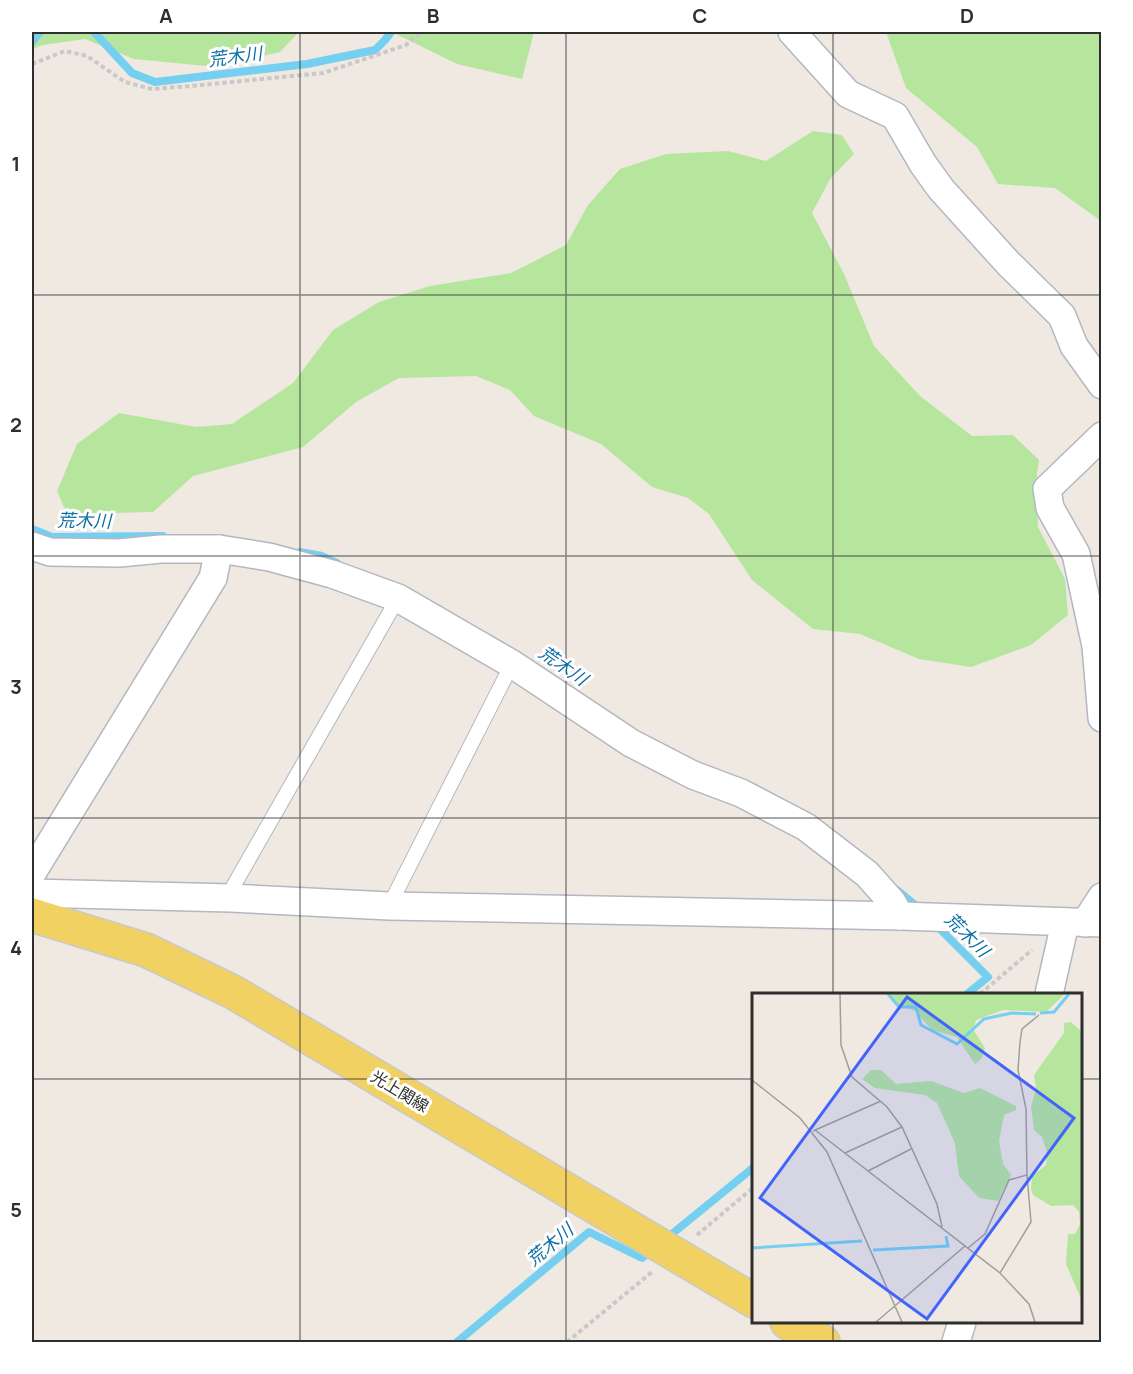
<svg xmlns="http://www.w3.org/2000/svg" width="1133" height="1374" font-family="Manrope,'Noto Sans JP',sans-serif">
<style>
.green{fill:#b6e59e}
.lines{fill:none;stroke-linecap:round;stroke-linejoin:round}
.stream{stroke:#75cff0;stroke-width:8}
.lane-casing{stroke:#b4b7c1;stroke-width:16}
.street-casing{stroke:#b4b7c1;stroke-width:30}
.primary-casing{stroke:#c9c9c9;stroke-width:36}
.path{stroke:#c9c9c9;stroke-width:4;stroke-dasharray:4.5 3;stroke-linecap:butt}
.lane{stroke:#fff;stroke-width:14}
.street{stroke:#fff;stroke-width:27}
.primary{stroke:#f2d163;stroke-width:33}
.grid{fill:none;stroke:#2e2e2e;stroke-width:1.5;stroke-opacity:0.55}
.labels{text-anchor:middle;stroke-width:6;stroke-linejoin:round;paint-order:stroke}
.street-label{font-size:16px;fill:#2e2e2e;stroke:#fff}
.water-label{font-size:18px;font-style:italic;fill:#0d6fa3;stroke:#fff}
.inset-river{fill:none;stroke:#75cff0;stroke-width:3}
.inset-road{fill:none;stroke:#a29e99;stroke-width:1.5}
.view{fill:#4264fb;fill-opacity:0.15;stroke:#4264fb;stroke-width:3}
.inset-edge{fill:none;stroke:#2e2e2e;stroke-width:3}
.neatline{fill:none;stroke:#2e2e2e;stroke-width:2}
.grid-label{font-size:20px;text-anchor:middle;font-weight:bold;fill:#2e2e2e}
</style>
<rect width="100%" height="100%" fill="#efe9e1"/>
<g class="green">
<path d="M32,32H299L280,52L216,67L134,59L85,39L43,45L32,49Z"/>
<path d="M392,32H534L522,79L457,64Z"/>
<path d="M886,32H1101V221L1055,188L998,184L977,147L906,88Z"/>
<path d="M813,131L842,135L854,154L830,179L812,213L844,274L874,346L920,396L972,436L1013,435L1039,460L1036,482L1038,527L1065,579L1068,615L1031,645L971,667L919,659L860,634L813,629L752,580L709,514L688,498L652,487L601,444L534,416L510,390L476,376L399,378L356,402L303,447L193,476L153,512L67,514L57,491L77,444L119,413L196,427L232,424L293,383L333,330L379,302L430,286L511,273L566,245L588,205L620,169L666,154L728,151L766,161Z"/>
</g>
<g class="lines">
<g class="stream">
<path d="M94,32L132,73L155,82L307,64L375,50L385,40L391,32"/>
<path d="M32,42L40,32"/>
<path d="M32,529L52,537L163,536"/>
<path d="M300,552L322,556L337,563"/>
<path d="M897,890L920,909"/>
<path d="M935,924L988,977L967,994"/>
<path d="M667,1238L754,1167"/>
<path d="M457,1342L589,1232L642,1258L653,1250"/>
</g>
<defs>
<g id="lane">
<path d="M231,898L234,885L398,598"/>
<path d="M389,906L512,664"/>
</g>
<g id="street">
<path d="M792,32L848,94L895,116L923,164L941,189L1008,263L1062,316L1074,346L1102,385"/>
<path d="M1102,436L1047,489L1050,508L1076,554L1096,646L1102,718"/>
<path d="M32,546L50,552L119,553L161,549H219L269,557L332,574L398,598L512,664L631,743L693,775L741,793L806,827L867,874L892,902L900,916"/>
<path d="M32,873L213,578L219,549"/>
<path d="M32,893L231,898L389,906L900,916L1102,923"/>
<path d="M1085,923L1102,897"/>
<path d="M1049,994L1065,923"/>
<path d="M956,1342L962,1322"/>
</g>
<g id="primary">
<path d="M32,915L146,950L233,992L754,1301"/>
<path d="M787,1322L823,1342"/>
</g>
</defs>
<use href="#lane" class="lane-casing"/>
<use href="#street" class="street-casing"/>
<use href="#primary" class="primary-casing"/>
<g class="path">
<path d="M32,64L65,51L87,56L125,82L152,89L191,86L323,73L406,45L421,32"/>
<path d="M980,994L1032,950"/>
<path d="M697,1235L754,1187"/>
<path d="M567,1342L652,1272"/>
</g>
<use href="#lane" class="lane"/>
<use href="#street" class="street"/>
<use href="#primary" class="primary"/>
</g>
<path class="grid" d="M300,32V1342M566,32V1342M833,32V994M32,295H1102M32,556H1102M32,818H1102M32,1079H754M1080,1079H1102M833,1322V1342"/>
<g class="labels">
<g class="street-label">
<text transform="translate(400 1091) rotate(31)" y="6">光上関線</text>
</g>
<g class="water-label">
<text transform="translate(235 57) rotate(-7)" y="6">荒木川</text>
<text transform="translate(84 521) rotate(1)" y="6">荒木川</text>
<text transform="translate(563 666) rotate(35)" y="6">荒木川</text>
<text transform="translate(967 935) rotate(45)" y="6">荒木川</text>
<text transform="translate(550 1245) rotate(-40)" y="6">荒木川</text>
</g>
</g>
<g transform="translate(752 993)">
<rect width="330" height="330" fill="#efe9e1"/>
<path d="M137,1H313L294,19L251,17L224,27L221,36L233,55L230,65L223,71L205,44L180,37L163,18L146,12ZM319,29L330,39V308L314,271L316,241H323L328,231L327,219L321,212L299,213L281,202L279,196L280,183L294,172L295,159L290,144L282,137L279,113L284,96L282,82L312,40V30ZM119,77H129L144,91L179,88L212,100L228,95L264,113V117L252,122L247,148L251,171L259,182L246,208L227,205L207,183L203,150L185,110L173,102L123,95L110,86Z" fill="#b6e59e"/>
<path class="inset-river" d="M136,1L147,14H164L169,32L205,51L232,26L260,20L284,21M288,20L302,19L317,1M0,255L110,248M121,257L196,253L194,243"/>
<path class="inset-road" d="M88,1L89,52L100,84L135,114L150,134L185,211L190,234M0,87L48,125L75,159L150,329M63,137L248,280L277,311L283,329M61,138L129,108M93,160L150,134M116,178L159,156M216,255L233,241L257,187L275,182L274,116L266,77L268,49L270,36L287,22M248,280L279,229L275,182M124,329L213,253"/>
<path class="view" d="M155,4L322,125L175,326L8,205Z"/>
<rect width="330" height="330" class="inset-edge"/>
</g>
<rect width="1133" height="1374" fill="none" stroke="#ffffff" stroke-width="66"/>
<rect x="33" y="33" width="1067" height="1308" class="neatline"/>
<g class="grid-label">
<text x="166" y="23">A</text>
<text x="433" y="23">B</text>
<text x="700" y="23">C</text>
<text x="967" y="23">D</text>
<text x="16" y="171">1</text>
<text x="16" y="432">2</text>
<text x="16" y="694">3</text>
<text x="16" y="955">4</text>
<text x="16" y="1217">5</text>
</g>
</svg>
